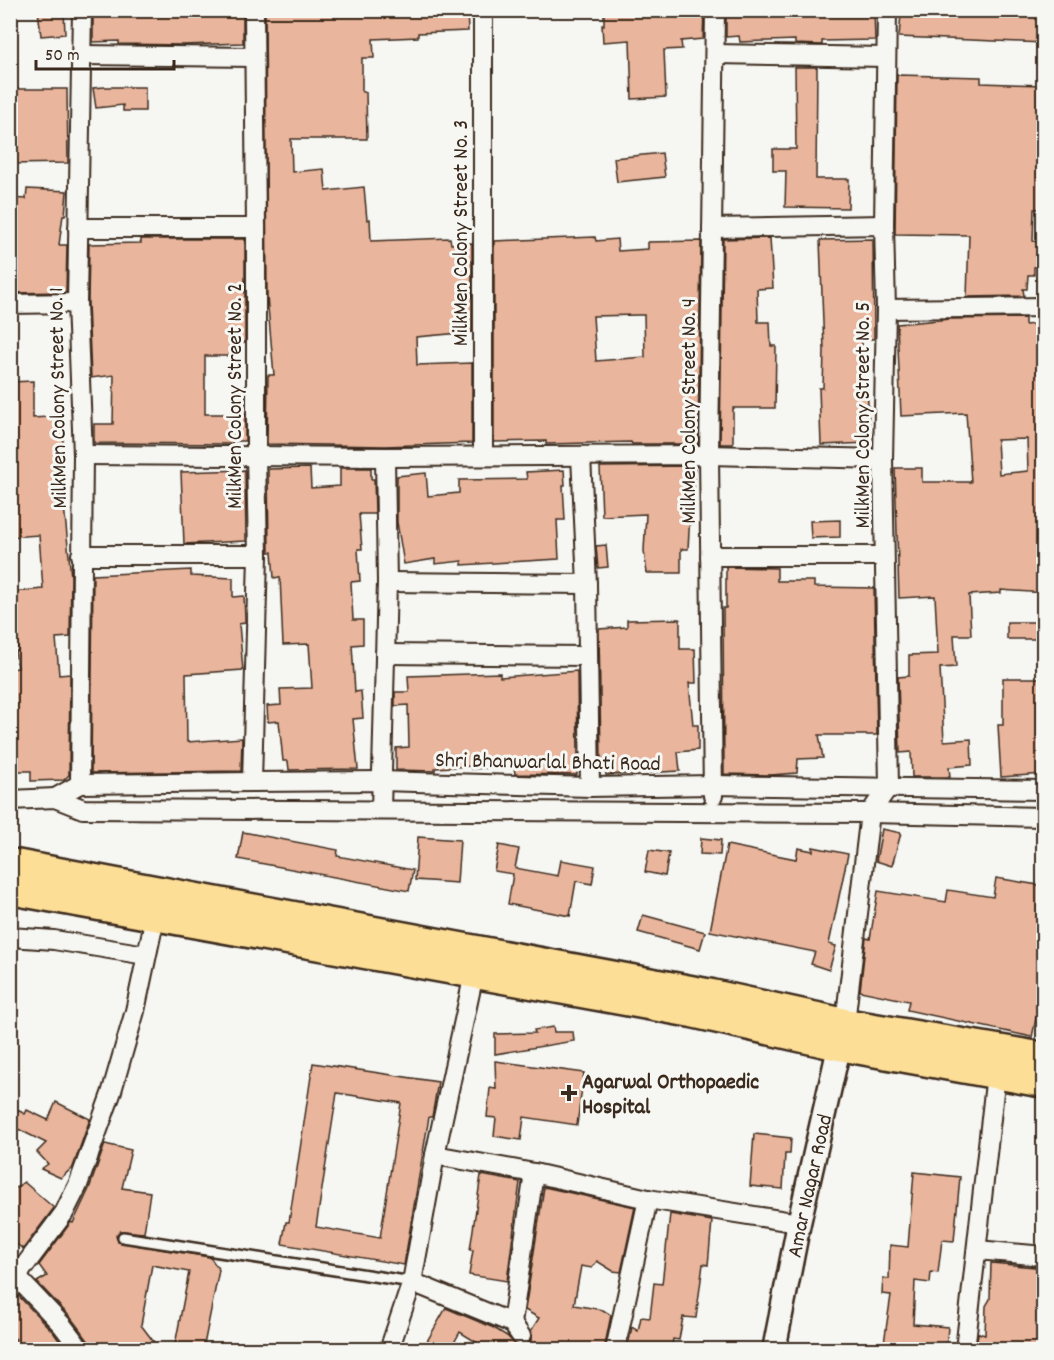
<svg xmlns="http://www.w3.org/2000/svg" width="1054" height="1360" font-family="Dekko,sans-serif">
<style>
.building{fill:#e9b59c;stroke:#3b2a1e;stroke-width:1.5;fill-rule:evenodd}
.lines{fill:none;stroke-linecap:round;stroke-linejoin:round}
.service-casing{stroke:#3b2a1e;stroke-width:14}
.minor-casing{stroke:#3b2a1e;stroke-width:22}
.tertiary-casing{stroke:#3b2a1e;stroke-width:27}
.primary-casing{stroke:#3b2a1e;stroke-width:33}
.service{stroke:#f6f6f2;stroke-width:9}
.minor{stroke:#f6f6f2;stroke-width:18}
.tertiary{stroke:#f6f6f2;stroke-width:22}
.primary{stroke:#fdde96;stroke-width:28}
.poi-dot{fill:#3b2a1e;stroke:#f6f6f2;stroke-width:2}
.labels{text-anchor:middle;stroke-width:6;stroke-linejoin:round;paint-order:stroke}
.street-label{font-size:22px;fill:#3b2a1e;stroke:#f6f6f2}
.poi-label{font-size:22px;font-weight:bold;fill:#3b2a1e;stroke:#f6f6f2;text-anchor:start}
</style>
<rect width="100%" height="100%" fill="#f6f6f2"/>
<filter id="ink" filterUnits="userSpaceOnUse"><feTurbulence type="fractalNoise" baseFrequency=".0167" numOctaves="2"/><feDisplacementMap in="SourceGraphic" scale="12" xChannelSelector="R" yChannelSelector="G"/><feConvolveMatrix kernelMatrix="1 2 1 2 8 2 1 2 1" color-interpolation-filters="sRGB"/></filter>
<g filter="url(#ink)">
<g class="building">
<path d="M38,10H64L65,34L41,36Z"/>
<path d="M93,10L243,11V43L184,45L119,44V41L93,42Z"/>
<path d="M265,10H467L468,31L418,33V37L373,39L374,58H362V92H366L367,139H291L292,172L324,169L326,191L364,187L367,220L370,219L371,241L450,238L451,244L472,243V332L416,337L417,365L472,363V443L385,446L267,444L268,375H274L267,296Z"/>
<path d="M604,10H704L703,39L681,41L682,49L664,50L666,97L632,99L630,40L603,42L602,25H604Z"/>
<path d="M726,10H874L875,40L822,41V45L795,44V40L740,42L739,36L726,37Z"/>
<path d="M929,10H1044V43L899,37L901,14L929,15Z"/>
<path d="M795,67H817L816,179H849L848,208L785,207L786,171H773V149H796Z"/>
<path d="M897,75L981,77V83L1044,85V187H1041V209H1034L1033,241L1044,244V267H1034V275H1028L1027,289H1023L1024,296L967,297L969,235L895,234Z"/>
<path d="M105,87H145V111H123V105L96,108L93,88Z"/>
<path d="M10,89H67L68,163L10,164Z"/>
<path d="M662,153L665,177L617,182L614,158Z"/>
<path d="M27,189L67,191L65,215H63L59,245H67L66,292L10,293V198L26,199Z"/>
<path d="M595,237L596,241L617,239L618,251L648,249V242L701,241L698,444H632L631,442L546,444V441L494,442V241ZM638,315H644L645,357L596,361L593,316Z"/>
<path d="M770,238L773,288L757,289L758,322H770L771,346H776L775,408H733V444H720L723,239Z"/>
<path d="M141,239H245V343H230V356H205V414H245V441H232V444L94,443V424H113L114,375L91,378L88,303L89,244L141,243Z"/>
<path d="M873,239L874,339H862V386H867L870,443L821,445L819,388H823L824,350L820,240Z"/>
<path d="M1025,318V325L1036,324L1038,344L1044,345V593L1001,590V593L969,595L971,635H954L956,667L940,668L944,741L971,739L972,765L949,767L950,777H912L911,752L900,753L898,677L909,676V655L938,654L935,596L899,598L895,468H922V482H971L966,413L901,416L897,324L950,319ZM1027,439L1028,471L999,474L997,440Z"/>
<path d="M33,381V418L63,416V495L71,577L70,637L56,638L59,675L70,674L69,775L64,780L31,781V771H10V669L18,668L15,651H18L15,614H10V592L43,589L39,535L10,537V382Z"/>
<path d="M695,466L693,514H690L688,549H681V573H647L644,551L646,514L602,516L600,467Z"/>
<path d="M310,468L311,488L340,486V468H371V479H374L375,514H359L362,549H358L360,581L351,582L353,620H363V644L352,645L355,692L361,691L363,718L353,719L358,769L289,770L288,761H283L279,721L268,722L267,706L281,705L280,689L312,688L309,644L283,645L280,577L274,578L272,552H269L268,469Z"/>
<path d="M245,470L246,541L184,544L181,472Z"/>
<path d="M564,470L565,485H563L565,520H557L559,559L462,565V561L435,564V559L404,564L397,522V476L426,473L428,496L459,493V480L527,479L526,472Z"/>
<path d="M840,520V537L811,538L810,521Z"/>
<path d="M606,545L608,567L598,568L596,546Z"/>
<path d="M726,567L777,568V581H814V587L874,588L877,735H819L823,758L798,759L797,773L771,775L724,774L723,608H726Z"/>
<path d="M191,570V576L233,578V597L244,596L245,619V623L239,624L243,670L186,674L187,742L242,738L241,771L91,773L93,575Z"/>
<path d="M680,619V649H695L696,683H689L693,725H698V750L678,752L680,771L606,775L605,760H601L599,629L627,627V620Z"/>
<rect x="1007" y="622" width="29" height="17"/>
<path d="M577,671L578,762L576,763L577,775L515,774L514,766L471,769V766L435,768V771L396,770V748L409,747L408,705L395,706V692H409L408,676L500,673V677Z"/>
<path d="M1003,678H1044V774L1001,777L998,725H1003Z"/>
<path d="M882,829L901,833L892,866L876,861Z"/>
<path d="M243,832L338,850L337,856L413,870L409,891L238,859Z"/>
<path d="M418,837L460,840L457,883L415,880Z"/>
<path d="M701,838L721,840L720,855L700,854Z"/>
<path d="M499,845L519,849L515,868L558,876L561,860L595,866L592,884L576,881L570,916L508,904L513,874L494,871Z"/>
<path d="M727,845L796,859L798,848L813,851V847L848,854L829,944L836,946L829,970L811,964L815,952L710,931Z"/>
<path d="M649,850L669,853L665,876L645,872Z"/>
<path d="M996,878L1044,886V1005L1039,1004L1032,1037L907,1010L909,1001L860,991L866,938L870,939L878,891L946,902L948,890L993,897Z"/>
<path d="M643,915L705,932L700,949L638,932Z"/>
<path d="M553,1027L554,1032H573L574,1041L495,1054V1034L535,1033L534,1030Z"/>
<path d="M495,1061L584,1073L577,1125L524,1117L521,1140L494,1136L496,1118L487,1117L490,1088L496,1089Z"/>
<path d="M313,1063L438,1082L432,1117H429L404,1265L282,1244L286,1222H289ZM337,1093L401,1103L380,1238L316,1227Z"/>
<path d="M56,1102L90,1119L73,1167L61,1178L41,1169L48,1164L37,1152L46,1143L10,1125V1106L25,1114L27,1110L48,1120Z"/>
<path d="M754,1134L791,1138L790,1154H785L783,1189L750,1186Z"/>
<path d="M105,1144L131,1150L122,1188L150,1192L144,1233L121,1231L116,1235L118,1242L210,1257L219,1270L203,1350H174L189,1272L152,1265L141,1325L160,1350H92L90,1343L71,1318L37,1282L47,1276L39,1265L71,1222L73,1223L89,1189Z"/>
<path d="M914,1172L960,1177L954,1241L942,1240L938,1273L931,1272L930,1283L915,1281L913,1324L948,1327L946,1350H883L891,1295L882,1294L883,1278L889,1279L890,1245L908,1247Z"/>
<path d="M481,1175L520,1182L507,1281L469,1275L473,1250H470Z"/>
<path d="M24,1182L54,1208L23,1249L10,1239V1192Z"/>
<path d="M544,1187L635,1207L621,1272L613,1271L597,1261L592,1268L581,1266L574,1305L603,1310L611,1315L604,1350H489L460,1332L450,1350H422L446,1308L494,1328L507,1336L517,1346L522,1347L531,1341V1331L539,1318L525,1310Z"/>
<path d="M670,1214L712,1221L708,1265L703,1264L696,1318L683,1317L679,1340L673,1339L671,1350H627L632,1327L638,1331L641,1317L650,1318L654,1283L662,1284Z"/>
<path d="M991,1263L1035,1267L1044,1272V1350H976L978,1333L985,1335L986,1306L990,1299Z"/>
<path d="M10,1287L53,1332L66,1350H10L16,1339L10,1336Z"/>
</g>
<g class="lines">
<defs>
<path id="service" d="M123,1237L412,1282"/>
<g id="minor">
<path d="M716,54L886,57"/>
<path d="M82,55L254,57"/>
<path d="M78,228H256"/>
<path d="M712,228L884,225"/>
<path d="M10,304L77,303"/>
<path d="M886,309L1044,307"/>
<path d="M83,455L385,457L709,455L883,459"/>
<path d="M483,456V10"/>
<path d="M581,456L587,584L590,787"/>
<path d="M81,555H258"/>
<path d="M710,556H884"/>
<path d="M387,582L587,584"/>
<path d="M385,654L586,656"/>
<path d="M252,782L258,555L256,455V228L254,10"/>
<path d="M80,784L83,455L77,303L82,10"/>
<path d="M713,796L709,455L715,10"/>
<path d="M55,798L80,784L252,782L381,781L590,787L713,785L1044,790"/>
<path d="M10,800L55,798L83,809L870,813L1044,817"/>
<path d="M381,810L387,582L385,457"/>
<path d="M10,937L54,940L146,955"/>
<path d="M474,974L435,1155L534,1173L648,1199L799,1223"/>
<path d="M845,1023L870,813L889,786L883,459L886,309L884,225L887,10"/>
<path d="M435,1155L412,1282L512,1323L521,1336"/>
<path d="M977,1250L1044,1256"/>
<path d="M10,1270L62,1325L81,1350"/>
<path d="M17,1276L64,1213L78,1185L111,1094L135,1011L155,917"/>
<path d="M512,1323L534,1173"/>
<path d="M389,1350L412,1282"/>
<path d="M615,1350L648,1199"/>
<path d="M965,1350L996,1074"/>
</g>
<g id="tertiary">
<path id="s1" d="M774,1350L799,1223L843,1030"/>
</g>
<g id="primary">
<path d="M10,863L712,994L845,1023L1044,1057"/>
<path d="M10,890L692,1013L839,1046L1044,1083"/>
</g>
</defs>
<use href="#service" class="service-casing"/>
<use href="#minor" class="minor-casing"/>
<use href="#tertiary" class="tertiary-casing"/>
<use href="#primary" class="primary-casing"/>
<use href="#service" class="service"/>
<use href="#minor" class="minor"/>
<use href="#tertiary" class="tertiary"/>
<use href="#primary" class="primary"/>
</g>
</g>
<path class="poi-dot" d="M566 1084h6v6h6v6h-6v6h-6v-6h-6v-6h6z"/>
<g class="labels">
<g class="street-label">
<text transform="translate(459 233) rotate(-90)" y="8">MilkMen Colony Street No. 3</text>
<text transform="translate(233 396) rotate(-90)" y="8">MilkMen Colony Street No. 2</text>
<text transform="translate(56 398) rotate(-91)" y="8">MilkMen Colony Street No. 1</text>
<text transform="translate(687 411) rotate(-90)" y="8">MilkMen Colony Street No. 4</text>
<text transform="translate(861 415) rotate(-90)" y="8">MilkMen Colony Street No. 5</text>
<text transform="translate(548 760) rotate(1)" y="8">Shri Bhanwarlal Bhati Road</text>
<text dy="8" stroke="none"><textPath href="#s1" startOffset="168">Amar Nagar Road</textPath></text>
</g>
<g class="poi-label">
<text x="582" y="1088">Agarwal Orthopaedic<tspan x="582" dy="25">Hospital</tspan></text>
</g>
</g>
<rect width="1054" height="1360" fill="none" stroke="#f6f6f2" stroke-width="36"/>
<rect x="18" y="18" width="1018" height="1324" fill="none" stroke="#3b2a1e" stroke-width="2" filter="url(#ink)"/>
<path d="M36 60v9h138v-9" fill="none" stroke="#3b2a1e" stroke-width="3"/>
<text x="45" y="60" font-size="18" fill="#3b2a1e" stroke="#f6f6f2" stroke-width="4.5" paint-order="stroke">50 m</text>
</svg>
